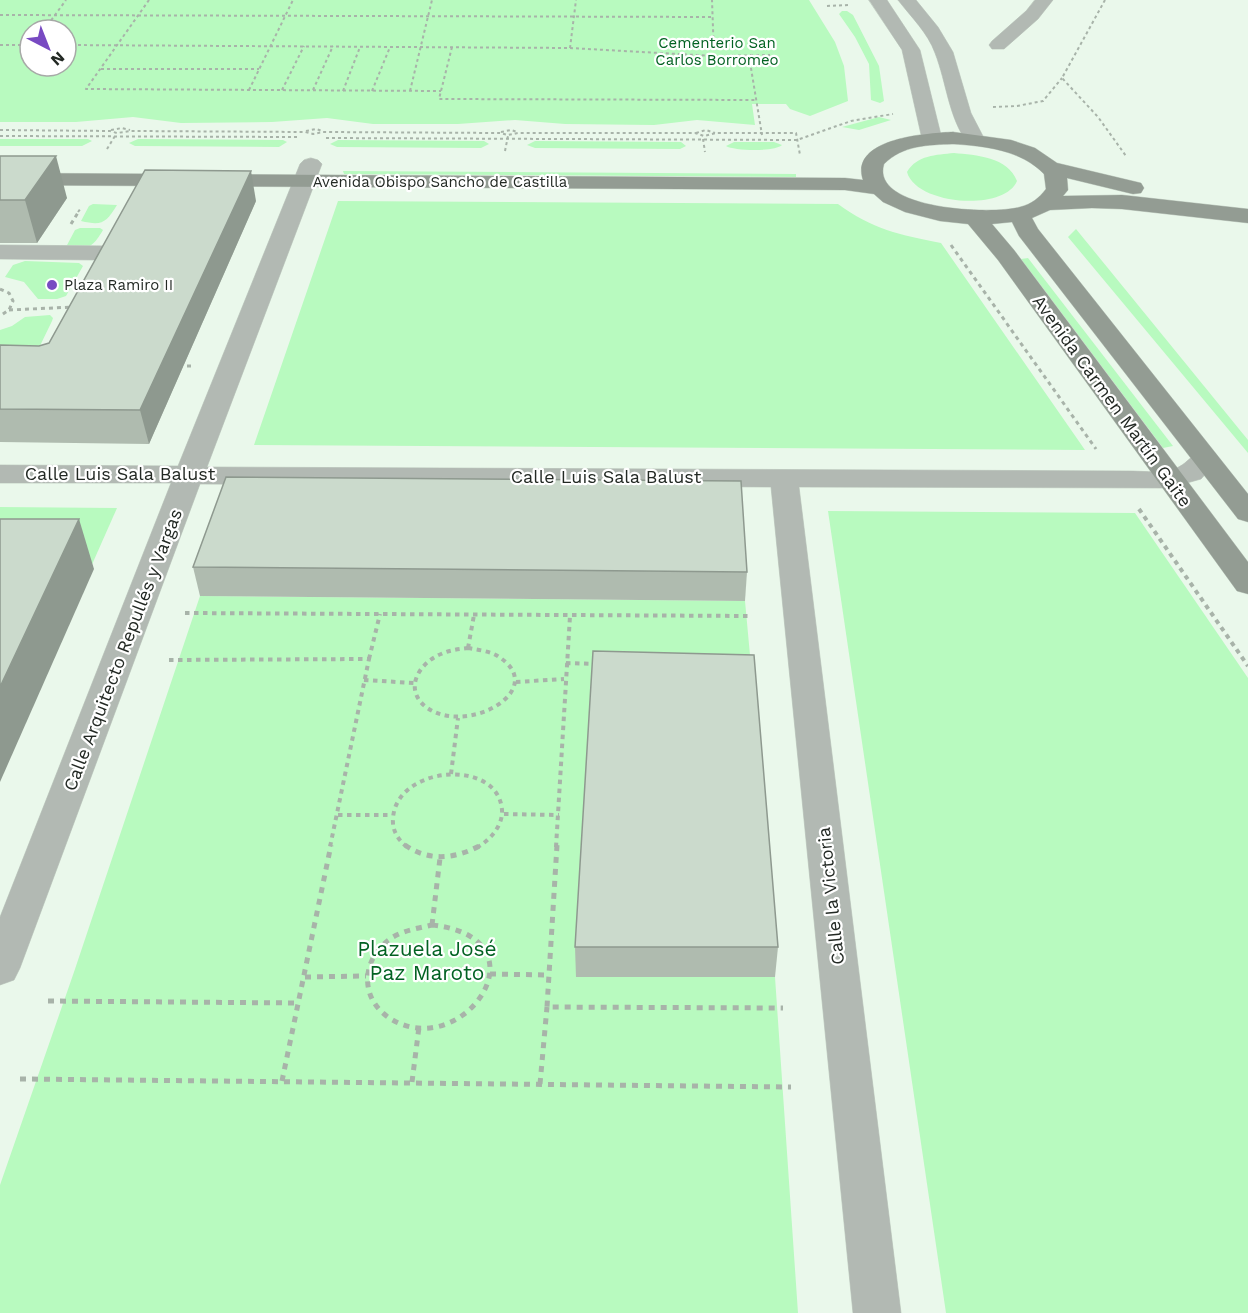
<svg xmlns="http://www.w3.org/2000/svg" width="1248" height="1313" font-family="'Work Sans',sans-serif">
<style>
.green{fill:#b8fabf;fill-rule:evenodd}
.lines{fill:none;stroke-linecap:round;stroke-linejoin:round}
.pedestrian-casing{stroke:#c6d3c7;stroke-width:1}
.minor-casing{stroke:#c6d3c7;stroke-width:1}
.secondary-casing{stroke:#c6d3c7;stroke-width:1}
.path-far3{stroke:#a8b3a9;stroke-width:2;stroke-dasharray:3 3;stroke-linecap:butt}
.path-far2{stroke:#a8b3a9;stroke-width:3;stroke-dasharray:4 4;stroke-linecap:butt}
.path-far1{stroke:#a8b3a9;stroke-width:4;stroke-dasharray:4.5 4.5;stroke-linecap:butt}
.path{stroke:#a8b3a9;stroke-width:5;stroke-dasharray:6 6;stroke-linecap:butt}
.pedestrian{fill:#b2b9b3;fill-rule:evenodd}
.minor{fill:#b2b9b3;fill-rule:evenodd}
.secondary{fill:#939c93;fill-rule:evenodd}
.wall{fill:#afbbaf}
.shaded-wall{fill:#8e998f}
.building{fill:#cbdacc;stroke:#8e998f;stroke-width:1.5}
.poi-dot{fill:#784ac2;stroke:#fff;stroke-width:2}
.labels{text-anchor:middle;stroke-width:4.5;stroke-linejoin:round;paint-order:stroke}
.far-park-label{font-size:15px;fill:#026222;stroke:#fff}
.far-street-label{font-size:15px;fill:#232924;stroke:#fff}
.far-poi-label{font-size:15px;fill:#232924;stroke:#fff;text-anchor:start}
.street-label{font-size:18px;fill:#232924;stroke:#fff}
.near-park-label{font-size:21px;fill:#026222;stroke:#fff}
</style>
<rect width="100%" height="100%" fill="#eaf8eb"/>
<g class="green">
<path d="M0,0H809L835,42L844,66L848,101L810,116L790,109L786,104H752L755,125L697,120L654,125L565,124L515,120L458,124H373L327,118L272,122L181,123L133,117L76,122H0ZM30,30H66V66H30Z"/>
<path d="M842,11H847L853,15L879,66L884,101L880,103L871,100L869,64L855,37L839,14Z"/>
<path d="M879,117L891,120L859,130L842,127Z"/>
<path d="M0,139H88L92,141L82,146H0Z"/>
<path d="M138,139L283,140L287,142L279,147L135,146L129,143Z"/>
<path d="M338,140L484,141L489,144L481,148L337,147L330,144Z"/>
<path d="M535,141L681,142L686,146L680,149L535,148L527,145Z"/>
<path d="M734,142H774L782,145C775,152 734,151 726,146Z"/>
<path d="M954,153C976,155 1008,157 1017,181C1004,212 916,205 907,172C917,155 936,155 954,153Z"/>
<path d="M343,171L796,174V177L344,174Z"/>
<path d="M338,201L838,204C872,229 900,235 941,243L1085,450L254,445Z"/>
<path d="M93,204L117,205C106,223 102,226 81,221L89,206Z"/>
<path d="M80,228H100L103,230C91,250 89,248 66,247L75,230Z"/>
<path d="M1076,229L1248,440V453L1068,237Z"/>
<path d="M1028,258L1173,446L1163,448L1021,259Z"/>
<path d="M25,261L79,263L83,266L66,296L57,299H38L24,282L5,277L13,265Z"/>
<path d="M50,315L53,318L52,321L37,352L0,356V330L12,326L25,317Z"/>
<path d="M0,507L117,508L90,569L0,568Z"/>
<path d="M828,511L1135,513L1248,678V1313H946Z"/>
<path d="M200,596L745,601L751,666L576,977H775L798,1313H0V1185L74,972Z"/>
</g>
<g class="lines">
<defs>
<path id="pedestrian" d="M0,245L112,246L120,248L123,253L105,285L97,287L89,285L86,280L97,260L0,259Z"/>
<g id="minor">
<path d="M869,0H887L920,50L942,139L939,143H925L922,139L902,50Z"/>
<path d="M898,0H916L938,27L953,52L971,113L985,140L982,144H968C948,116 947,84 935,53C928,33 911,17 898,0Z"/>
<path d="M1035,0H1053L1038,19L1004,49H992L989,45L992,41L1026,11Z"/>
<path d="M311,158L318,160L322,164L207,467L1127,471C1141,471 1156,473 1170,470C1191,466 1190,447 1215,453L1219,459L1201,479L1169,488L799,487L901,1313H853L771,487L200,484L20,968L14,980L0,985V917L171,483H0V465L178,466L300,164L304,160Z"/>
</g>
<path id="secondary" d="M953,132L1011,140L1035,148L1057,163L1141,183L1144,188L1141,193L1133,194L1067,178L1068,190L1063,196L1122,195L1248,209V223L1122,209L1092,208L1050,210L1032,218L1038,229L1248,494V522L1238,519L1019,236L1012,222L992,224L1014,250L1248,562V594L1237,591L998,260L968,224L940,221L905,212L883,202L874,194L845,190L0,185V173L845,178L863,180C849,138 928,133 953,132ZM953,144C985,146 1021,150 1044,174L1046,189C1039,198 1032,204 1020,207C993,215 870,210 884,164C903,145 928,145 953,144Z"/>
</defs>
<use href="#pedestrian" class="pedestrian-casing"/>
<use href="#minor" class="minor-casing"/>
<use href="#secondary" class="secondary-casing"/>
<g class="path-far3">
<path d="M149,0L86,89L441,91"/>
<path d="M1105,0L1062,78L1098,117L1126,156"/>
<path d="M827,6L848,5"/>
<path d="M0,15L714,17"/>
<path d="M44,30L66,0"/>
<path d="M0,45H30"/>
<path d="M66,45L570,48L714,56L712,0"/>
<path d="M452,47L439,99L756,100"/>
<path d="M570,48L576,0"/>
<path d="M714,56L770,55"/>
<path d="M749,56L762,135"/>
<path d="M101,69H259"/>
<path d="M249,90L293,0"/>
<path d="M282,90L304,46"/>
<path d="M313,90L333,46"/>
<path d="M343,91L360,47"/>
<path d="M372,91L390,47"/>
<path d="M410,91L432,0"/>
<path d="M993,107L1017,106L1043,101L1062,78"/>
<path d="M0,130L110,131L117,133L131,131L305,132L313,134L323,132L500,133L508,135L518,133H695L704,136L716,133H796L800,155"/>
<path d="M111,130L122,128L130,130"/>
<path d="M306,131L316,129L322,131"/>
<path d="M501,132L511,130L517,132"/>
<path d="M696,133L706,130L715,133"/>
<path d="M0,136L297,137"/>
<path d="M326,138L797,140L851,121L893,114"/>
<path d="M703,139L705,152"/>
<path d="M107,149L115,136"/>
<path d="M505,151L508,136"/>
<path d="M78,212L81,208"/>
</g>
<g class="path-far2">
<path d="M71,224L79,211"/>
<path d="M951,245L1096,449"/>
<path d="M0,289L9,293L13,301L9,310L0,316"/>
<path d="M9,310L73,307"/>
<path d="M179,366H191"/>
</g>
<g class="path-far1">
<path d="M1139,509L1248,666"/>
<path d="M185,613L752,616"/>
<path d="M468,648C478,650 491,651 499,657C550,690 466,737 426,707C403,689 419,663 441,654C450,650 459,649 468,648Z"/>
<path d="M468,648L474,615"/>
<path d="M369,659L380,614"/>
<path d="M169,660L369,659L330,847"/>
<path d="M566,663L595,664"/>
<path d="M364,680L414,683"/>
<path d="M516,682L564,679"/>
<path d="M451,774L458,718"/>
<path d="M504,814L559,815"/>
<path d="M338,815H392"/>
<path d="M407,847C398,840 392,830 393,819C395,766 498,757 502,810C503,825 491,839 478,847"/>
<path d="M556,847L570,616"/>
</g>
<g class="path">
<path d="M405,845C429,862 456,859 481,845"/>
<path d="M557,845L547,1007L783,1008"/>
<path d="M432,925C550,938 463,1063 391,1019C358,999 361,957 393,937C405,930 419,928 432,925Z"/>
<path d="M432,925L440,858"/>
<path d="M490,974L548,975"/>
<path d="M305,977L366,976"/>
<path d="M48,1001L299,1003"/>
<path d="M20,1079L791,1087"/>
<path d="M282,1081L331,845"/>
<path d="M412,1082L419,1027"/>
<path d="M540,1084L547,1007"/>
</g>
<use href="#pedestrian" class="pedestrian"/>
<use href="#minor" class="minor"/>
<use href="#secondary" class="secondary"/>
</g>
<g class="wall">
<path d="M0,156L67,198L37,243H0Z"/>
<path d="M256,201L149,444L0,442V345L39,346L49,343Z"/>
<path d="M193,567L747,572L745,601L200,596Z"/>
<path d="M575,947H778L775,977H576Z"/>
</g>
<g class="shaded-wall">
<path d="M56,156L67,198L37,243L25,200Z"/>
<path d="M251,171L256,201L149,444L140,410Z"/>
<path d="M79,519L94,569L0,782V687Z"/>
</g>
<g class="building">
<path d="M0,156H56L25,200H0Z"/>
<path d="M145,170L251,171L140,410L0,409V345L39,346L49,343Z"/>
<path d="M226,477L741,481L747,572L193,567Z"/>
<path d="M0,519H79L0,687Z"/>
<path d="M593,651L754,655L778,947H575Z"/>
</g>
<circle class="poi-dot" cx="52" cy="285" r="6"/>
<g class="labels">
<g class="far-park-label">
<text x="717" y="48">Cementerio San<tspan x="717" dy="17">Carlos Borromeo</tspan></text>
</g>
<g class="far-street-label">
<text x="440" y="187">Avenida Obispo Sancho de Castilla</text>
</g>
<g class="far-poi-label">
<text x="64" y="290">Plaza Ramiro II</text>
</g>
<g class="street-label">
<text transform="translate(1112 401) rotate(54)" y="6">Avenida Carmen Martín Gaite</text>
<text x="120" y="480">Calle Luis Sala Balust</text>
<text x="606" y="483">Calle Luis Sala Balust</text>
<text transform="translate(123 650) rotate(-69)" y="6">Calle Arquitecto Repullés y Vargas</text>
<text transform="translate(831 896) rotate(-96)" y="6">Calle la Victoria</text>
</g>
<g class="near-park-label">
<text x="427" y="956">Plazuela José<tspan x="427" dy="24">Paz Maroto</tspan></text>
</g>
</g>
<g transform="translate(48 48) rotate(138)"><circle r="28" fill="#ffffff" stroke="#a7a9a7" stroke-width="1.5"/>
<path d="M0-4.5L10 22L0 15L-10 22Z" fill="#784ac2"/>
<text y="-9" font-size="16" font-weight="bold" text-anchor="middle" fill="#232924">N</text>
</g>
</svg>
